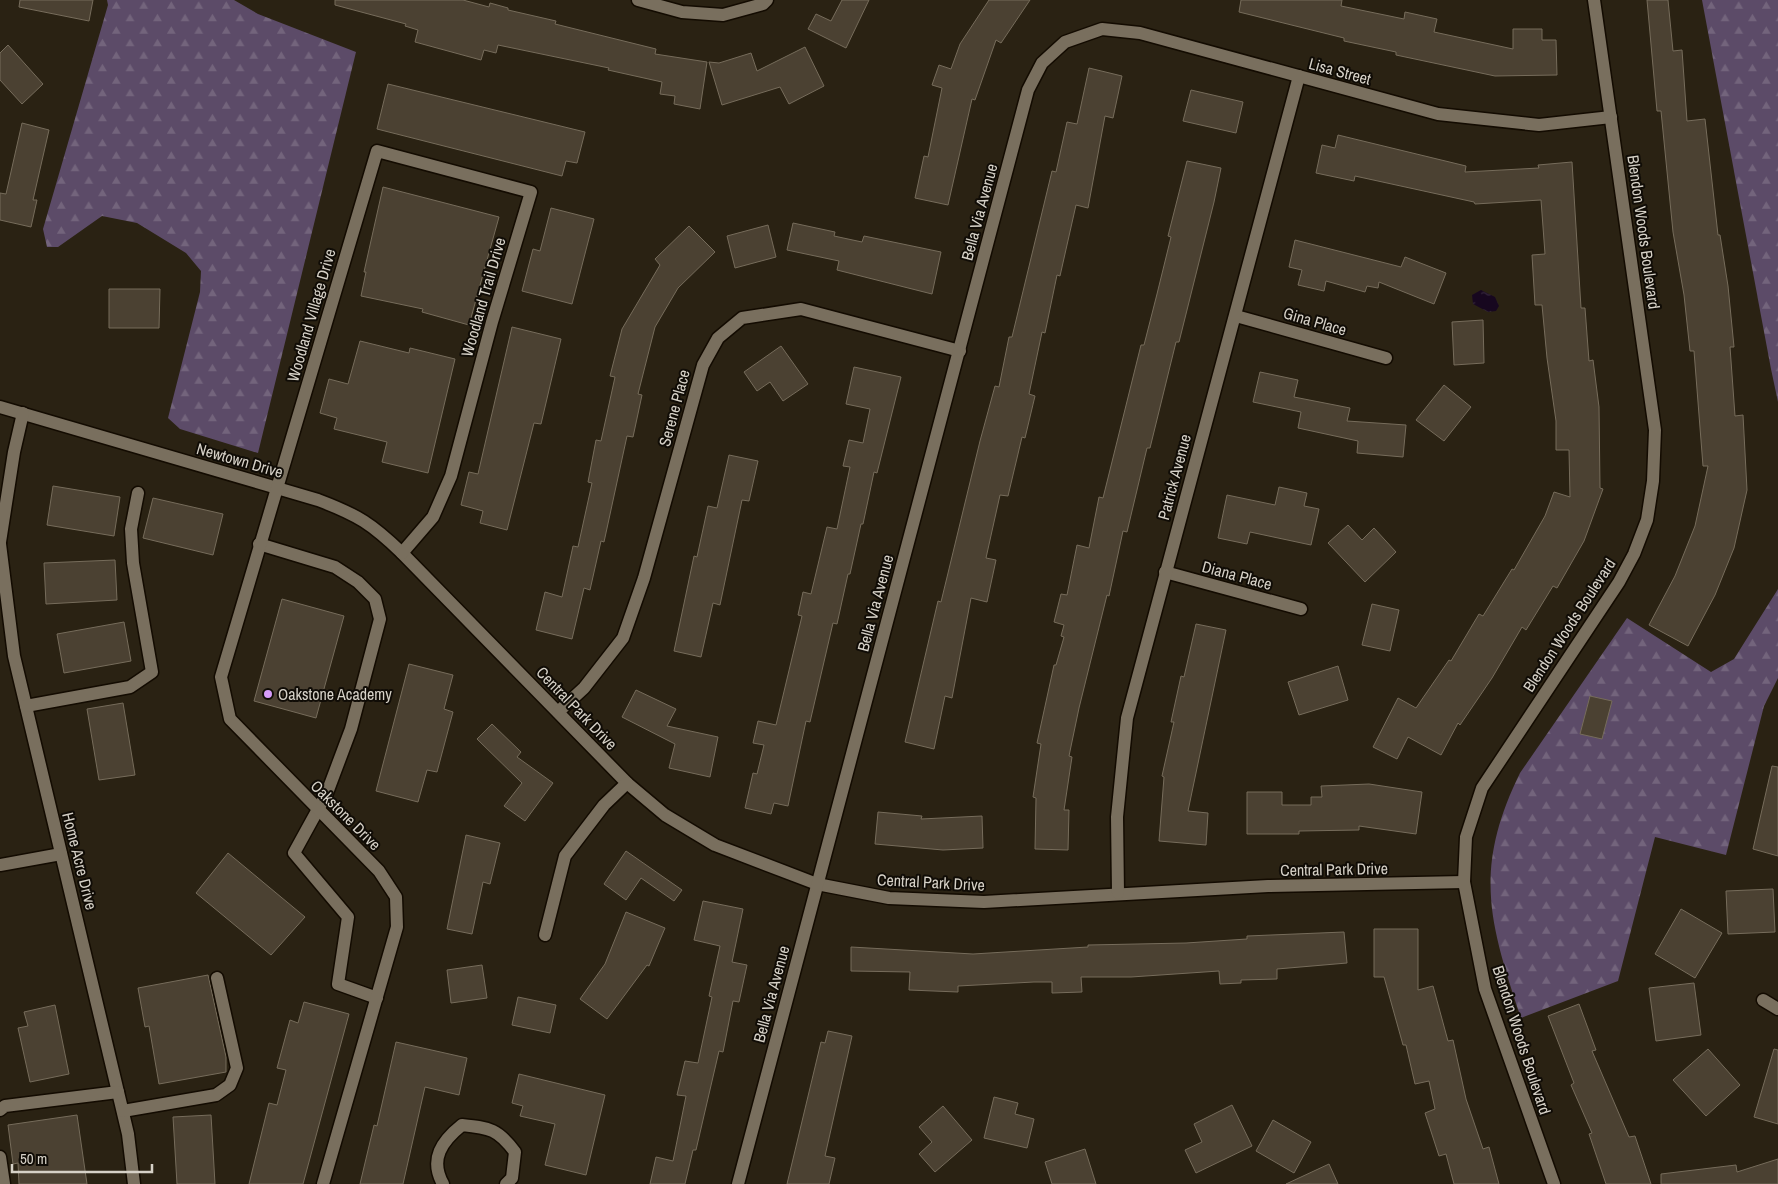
<svg xmlns="http://www.w3.org/2000/svg" width="1778" height="1184" font-family="'Archivo Narrow',sans-serif">
<style>
.forest{fill:url(#forest-firs)}
.water{fill:url(#water-ripples)}
.building{fill:#4b4132;stroke:#766c5b}
.lines{fill:none;stroke-linecap:round;stroke-linejoin:round}
.minor-casing{stroke:#130b01;stroke-width:15}
.minor{stroke:#796f5e;stroke-width:12}
.poi-dot{fill:#d69bfa;stroke:#100c06;stroke-width:2}
.labels{text-anchor:middle;stroke-width:4;stroke-linejoin:round;paint-order:stroke}
.street-label{font-size:16px;fill:#d6d1c7;stroke:#100c06}
.poi-label{font-size:16px;fill:#d6d1c7;stroke:#100c06;text-anchor:start}
</style>
<defs>
<pattern id="forest-firs" width="22" height="20" patternUnits="userSpaceOnUse" patternTransform="scale(1.25)"><rect width="22" height="20" fill="#5c4b68"/><path d="M5 1l3.5 6h-7zM16 11l3.5 6h-7z" fill="#73647c"/></pattern>
<pattern id="water-ripples" width="26" height="14" patternUnits="userSpaceOnUse" patternTransform="scale(1.25)"><rect width="26" height="14" fill="#17071f"/><path d="M2 4q2-2 4 0t4 0M15 11q2-2 4 0t4 0" fill="none" stroke="#382a3e"/></pattern>
</defs>
<rect width="100%" height="100%" fill="#2a2213"/>
<g class="forest">
<path d="M107,0H234L258,14L356,52L258,453L180,429L168,418L200,292L201,271L186,253L137,223L102,216L58,247H47L43,229L108,5Z"/>
<path d="M1702,0H1778V402L1771,369Z"/>
<path d="M1778,589V678L1764,706L1726,855L1655,837L1618,981L1521,1018C1489,922 1473,869 1520,773L1627,618L1711,672L1734,659Z"/>
</g>
<path class="water" d="M1481,290L1495,297L1499,306L1496,311L1488,312L1473,304L1472,295Z"/>
<g class="building">
<path d="M20,0H93L89,21L19,7Z"/>
<path d="M335,0H463L489,7L490,3L508,8V10L556,21L555,24L656,49L655,54L707,62L700,109L674,104L675,96L660,94L662,82L608,70L609,68L498,45L496,53L484,50L481,60L415,42L418,30L405,26L406,24L335,5Z"/>
<path d="M842,0H869L846,48L808,29L816,14L831,21Z"/>
<path d="M989,0H1030L1001,43L996,40L975,100L972,99L948,205L915,198L924,156L928,157L942,88L932,85L939,65L951,69L960,44Z"/>
<path d="M1241,0H1342L1341,6L1404,19L1405,12L1437,19L1434,32L1513,49V29H1542V40H1556L1557,75L1495,76L1396,55V52L1344,41V38L1239,12Z"/>
<path d="M1647,0H1668L1673,51L1682,50L1687,121L1705,119L1718,235H1720L1728,286L1734,347H1730L1735,416L1743,415L1747,490L1734,548L1715,595L1688,646L1649,625L1675,576L1695,526L1708,466H1703L1694,351H1690L1684,295L1673,232L1661,111H1657Z"/>
<path d="M8,45L43,84L22,104L0,80V53Z"/>
<path d="M805,47L824,86L789,104L780,87L722,105L709,62L719,63L751,53L757,71Z"/>
<path d="M1089,68L1122,76L1113,118L1105,116L1088,208L1076,205L1060,276L1057,275L1045,333L1042,332L1029,394L1035,396L1025,438L1022,437L1008,496L1000,495L986,558L996,560L987,602L971,598L952,698L945,696L934,749L905,742L938,601L941,602L980,441L995,386L999,387L1009,337H1012L1052,171L1056,172L1067,122L1077,124Z"/>
<path d="M388,84L585,132L577,163L566,161L562,176L377,129Z"/>
<path d="M1191,90L1243,102L1236,133L1183,121Z"/>
<path d="M22,123L49,130L33,200H37L31,227L0,220V193L6,194Z"/>
<path d="M1338,135L1466,166L1465,172L1539,168L1538,165L1572,162L1581,308H1585L1589,361L1593,360L1599,407L1600,488L1603,489L1584,541L1557,588L1553,586L1526,630L1522,627L1492,678L1460,725L1458,723L1441,755L1408,737L1397,759L1373,747L1398,698L1416,708L1449,660L1451,661L1479,614L1483,616L1512,569L1514,570L1545,516L1554,492L1570,497L1569,450H1556V421L1547,358L1542,305H1535L1532,255L1545,254L1541,200L1475,204L1474,202L1355,176L1354,181L1316,173L1322,145L1335,148Z"/>
<path d="M1187,161L1221,168L1214,202L1179,342H1176L1150,448H1147L1127,532L1123,531L1109,596L1107,595L1079,708L1069,756L1072,757L1064,810H1069L1068,850L1035,849L1036,798L1033,797L1041,744L1037,743L1054,665H1056L1064,637L1061,636L1064,625L1054,622L1061,594L1067,595L1077,545L1089,548L1099,497L1103,498L1141,345H1144L1157,294L1171,237L1168,236Z"/>
<path d="M383,187L499,217L469,325L422,312L423,309L361,296L366,272H364Z"/>
<path d="M551,208L594,219L572,304L522,291L533,249L540,251Z"/>
<path d="M793,223L835,232L834,236L862,242L864,236L941,252L932,294L837,270L839,261L787,250Z"/>
<path d="M768,225L776,257L735,268L727,236Z"/>
<path d="M689,226L715,252L678,288L655,327L638,394L642,395L633,437L627,436L604,542L601,541L590,590L584,588L572,639L536,630L545,592L562,597L573,546L578,547L592,483L588,482L596,440L601,441L615,377L610,376L622,329L660,265L655,259Z"/>
<path d="M1295,240L1401,267L1405,257L1446,273L1434,304L1379,282L1378,288L1367,286L1365,292L1326,281L1324,291L1298,285L1302,270L1289,267Z"/>
<path d="M109,289H160L159,328H109Z"/>
<path d="M1483,320L1484,363L1454,365L1452,322Z"/>
<path d="M512,327L561,339L541,424L534,423L507,530L480,523L483,511L461,505L469,472L478,474Z"/>
<path d="M360,341L409,353L410,348L455,359L428,473L382,462L387,442L334,429L337,418L320,413L329,379L348,384Z"/>
<path d="M781,346L808,384L783,401L770,382L757,391L744,372Z"/>
<path d="M854,367L901,377L877,473L874,472L863,524H861L850,574H848L837,624L833,623L810,722L806,721L788,806L774,803L771,814L745,808L753,773L757,774L764,745L753,743L758,721L776,725L802,616L798,615L803,592L811,594L827,527L837,529L850,467L843,466L849,440L863,443L870,409L846,404Z"/>
<path d="M1260,372L1298,380L1294,397L1350,408L1347,421L1406,425L1403,457L1357,453L1358,441L1298,428L1301,412L1253,402Z"/>
<path d="M1444,385L1471,407L1444,441L1416,420Z"/>
<path d="M729,455L758,461L749,501L742,500L720,605L713,603L701,657L674,651L694,556L697,557L708,506L717,508Z"/>
<path d="M53,486L120,497L114,536L47,525Z"/>
<path d="M1279,487L1307,493L1304,506L1319,509L1311,545L1250,532L1247,544L1218,538L1227,495L1275,505Z"/>
<path d="M153,498L223,514L213,555L143,538Z"/>
<path d="M1348,525L1362,540L1374,528L1396,552L1365,582L1328,543Z"/>
<path d="M115,560L117,600L46,604L44,563Z"/>
<path d="M282,599L344,616L316,718L254,701Z"/>
<path d="M1372,604L1399,610L1390,651L1362,645Z"/>
<path d="M124,622L131,661L64,673L57,634Z"/>
<path d="M1196,624L1226,630L1188,811L1208,813L1206,845L1159,841L1164,777L1162,776L1174,722H1171L1181,676L1184,677Z"/>
<path d="M409,664L453,675L444,709L453,712L437,772L427,770L418,802L376,791Z"/>
<path d="M1338,666L1348,700L1299,715L1288,682Z"/>
<path d="M636,690L676,709L667,726L718,737L710,777L669,768L675,744L622,717Z"/>
<path d="M1590,696L1612,701L1602,739L1580,734Z"/>
<path d="M123,703L135,775L99,780L87,709Z"/>
<path d="M492,724L521,752L517,757L553,783L525,821L504,806L522,783L477,739Z"/>
<path d="M1772,766L1778,767V856L1753,849Z"/>
<path d="M1369,784L1422,792L1416,834L1359,826V830L1299,831V834H1247V792H1282V805H1311V797H1322L1321,786Z"/>
<path d="M878,812L922,816L921,819L982,816L983,848L943,850L875,844Z"/>
<path d="M466,835L500,843L490,884L483,882L472,934L447,929Z"/>
<path d="M626,851L682,890L674,901L641,878L626,900L604,884Z"/>
<path d="M228,853L305,917L271,955L196,893Z"/>
<path d="M1773,889L1775,932L1728,934L1726,891Z"/>
<path d="M703,901L743,909L732,962L747,965L739,1002L733,1001L723,1052L719,1051L696,1150H693L685,1184H650L656,1157L673,1161L686,1096L677,1095L685,1061L698,1063L712,997L709,996L720,946L694,940Z"/>
<path d="M1681,909L1722,933L1695,978L1655,954Z"/>
<path d="M626,912L665,928L649,966L647,965L607,1019L580,999L605,964Z"/>
<path d="M1374,929H1418V990L1433,986L1448,1041L1453,1040L1466,1099L1483,1149L1489,1147L1499,1184H1454L1446,1154L1439,1156L1425,1113L1435,1109L1429,1081L1415,1084L1406,1045H1403L1384,977H1374Z"/>
<path d="M1344,932L1347,963L1277,969V979L1241,980V983L1220,984L1219,971L1131,977H1081L1082,992L1052,993V982H1034L958,986V992L909,990L910,972L851,971V947L973,954L1088,947V945L1186,943L1247,939V936Z"/>
<path d="M482,965L487,998L451,1003L447,970Z"/>
<path d="M208,975L226,1057V1072L159,1084L149,1026L145,1027L138,988Z"/>
<path d="M1694,983L1701,1035L1656,1041L1649,988Z"/>
<path d="M518,997L556,1005L550,1033L512,1025Z"/>
<path d="M304,1002L349,1014L303,1184H249L269,1103L277,1105L286,1070L277,1068L290,1020L298,1023Z"/>
<path d="M1579,1004L1596,1050L1592,1051L1629,1137L1635,1136L1651,1184H1606L1589,1134L1592,1133L1571,1085L1574,1083L1548,1016Z"/>
<path d="M55,1005L69,1074L30,1082L18,1028L28,1026L24,1012Z"/>
<path d="M828,1031L852,1036L825,1156L835,1158L829,1184H787L821,1042L825,1043Z"/>
<path d="M396,1042L467,1058L459,1095L425,1087L403,1184H360L374,1125L377,1126Z"/>
<path d="M1708,1049L1740,1085L1706,1116L1673,1080Z"/>
<path d="M1774,1049L1778,1050V1124L1754,1117Z"/>
<path d="M519,1074L605,1095L586,1175L545,1165L555,1124L520,1116L523,1106L512,1103Z"/>
<path d="M994,1097L1018,1103L1015,1114L1034,1119L1027,1148L984,1138Z"/>
<path d="M1232,1105L1252,1146L1196,1173L1185,1150L1202,1142L1194,1124Z"/>
<path d="M943,1106L972,1140L935,1172L919,1154L932,1142L919,1127Z"/>
<path d="M77,1115L87,1184H19L18,1163L13,1164L8,1125Z"/>
<path d="M211,1115L215,1184H177L173,1117Z"/>
<path d="M1273,1120L1311,1142L1294,1173L1256,1151Z"/>
<path d="M1085,1149L1096,1184H1052L1045,1162Z"/>
<path d="M1778,1159V1184H1661V1174L1736,1165L1737,1172Z"/>
<path d="M1329,1164L1338,1184H1286Z"/>
</g>
<g class="lines">
<defs>
<g id="minor">
<path d="M638,0L682,12L723,15L763,4L767,0"/>
<path d="M1236,316L1386,358"/>
<path d="M0,407L318,500C358,515 372,524 402,553L627,783L665,815L715,845L817,884L889,898L984,902L1268,886L1464,882"/>
<path d="M0,542L14,452L23,413"/>
<path d="M0,544L14,656L128,1134L134,1184"/>
<path d="M259,544L335,567L358,582L375,599L380,619L351,729L327,793L294,853L348,917L338,984L377,998"/>
<path d="M1165,572L1301,609"/>
<path d="M26,706L130,687L152,672L133,563L131,529L138,493"/>
<path d="M558,712L584,688L623,638L644,578L703,365L718,338L742,318L801,309L960,351"/>
<path d="M0,865L61,854"/>
<path d="M1118,893L1117,817L1127,718L1299,76"/>
<path d="M545,935L565,856L604,805L627,783"/>
<path d="M1763,1000L1778,1009"/>
<path d="M0,1110L5,1106L118,1092"/>
<path d="M123,1111L216,1095L230,1085L237,1068L217,978"/>
<path d="M0,1157L4,1184"/>
<path d="M323,1184L397,927L396,897L379,871L230,719L221,677L377,151L531,192L492,322L451,476L433,517L402,553"/>
<path d="M443,1184C429,1159 442,1141 462,1125C490,1128 498,1129 515,1152L512,1178L506,1184"/>
<path d="M738,1184L1028,90L1042,63L1065,42L1102,29L1140,33L1438,114L1539,125L1611,117"/>
<path d="M1554,1184L1485,989L1464,882L1466,837L1482,788L1619,582L1634,554L1647,520L1653,481L1655,430L1594,0"/>
</g>
</defs>
<use href="#minor" class="minor-casing"/>
<use href="#minor" class="minor"/>
</g>
<circle class="poi-dot" cx="268" cy="694" r="5"/>
<g class="labels">
<g class="street-label">
<text transform="translate(1340 71) rotate(15)" y="6">Lisa Street</text>
<text transform="translate(979 212) rotate(-75)" y="6">Bella Via Avenue</text>
<text transform="translate(1644 232) rotate(82)" y="6">Blendon Woods Boulevard</text>
<text transform="translate(483 297) rotate(-74)" y="6">Woodland Trail Drive</text>
<text transform="translate(311 315) rotate(-74)" y="6">Woodland Village Drive</text>
<text transform="translate(1315 321) rotate(16)" y="6">Gina Place</text>
<text transform="translate(674 408) rotate(-75)" y="6">Serene Place</text>
<text transform="translate(240 460) rotate(16)" y="6">Newtown Drive</text>
<text transform="translate(1174 477) rotate(-75)" y="6">Patrick Avenue</text>
<text transform="translate(1237 575) rotate(15)" y="6">Diana Place</text>
<text transform="translate(875 603) rotate(-75)" y="6">Bella Via Avenue</text>
<text transform="translate(1569 625) rotate(-57)" y="6">Blendon Woods Boulevard</text>
<text transform="translate(577 708) rotate(46)" y="6">Central Park Drive</text>
<text transform="translate(346 815) rotate(45)" y="6">Oakstone Drive</text>
<text transform="translate(80 861) rotate(76)" y="6">Home Acre Drive</text>
<text transform="translate(1334 869) rotate(-1)" y="6">Central Park Drive</text>
<text transform="translate(931 882) rotate(3)" y="6">Central Park Drive</text>
<text transform="translate(771 994) rotate(-75)" y="6">Bella Via Avenue</text>
<text transform="translate(1522 1040) rotate(72)" y="6">Blendon Woods Boulevard</text>
</g>
<g class="poi-label">
<text x="278" y="700">Oakstone Academy</text>
</g>
</g>
<path d="M12 1164v8h140v-8" fill="none" stroke="#d6d1c7" stroke-width="2.5"/>
<text x="20" y="1164" font-size="15" fill="#d6d1c7" stroke="#100c06" stroke-width="4" paint-order="stroke">50 m</text>
</svg>
